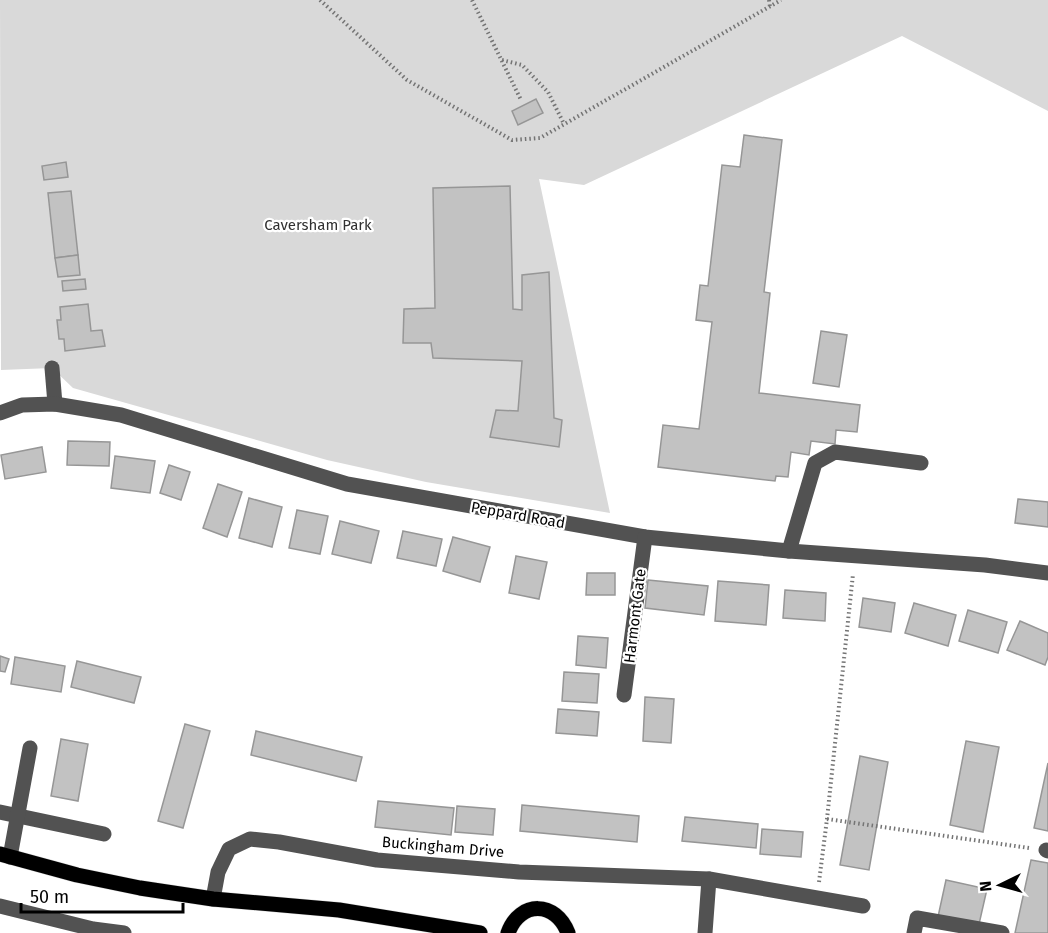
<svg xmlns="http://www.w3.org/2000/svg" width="1048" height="933" font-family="'Fira Sans',sans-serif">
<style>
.green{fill:#d9d9d9}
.building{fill:#c2c2c2;stroke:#969696;stroke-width:1.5}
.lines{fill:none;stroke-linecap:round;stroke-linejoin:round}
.major-casing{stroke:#dbdbdb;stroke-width:16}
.path{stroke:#747474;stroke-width:4;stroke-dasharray:1.5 3;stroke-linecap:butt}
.minor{stroke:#525252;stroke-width:15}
.major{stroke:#000;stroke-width:15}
.labels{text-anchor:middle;stroke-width:4.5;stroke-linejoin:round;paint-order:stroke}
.park-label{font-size:15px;fill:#303030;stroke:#fff}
.street-label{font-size:15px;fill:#000;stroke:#fff}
</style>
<rect width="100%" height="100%" fill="#fff"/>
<path class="green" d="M0,0H1048V111L902,36L584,185L539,179L610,513L426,482L327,460L73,388L52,368L1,370Z"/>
<g class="building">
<path d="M536,99L543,113L518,125L512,111Z"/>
<path d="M744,135L782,140L764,292L770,293L759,393L860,405L857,432L836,430L835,444L811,441L809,455L791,452L788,477L776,476L775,481L658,467L663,425L699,429L712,322L696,320L700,285L708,286L722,165L740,167Z"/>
<path d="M66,162L68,177L44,180L42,166Z"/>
<path d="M510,186L513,309L522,310V275L549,272L554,418L562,420L559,447L490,437L496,410L518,411L522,361L433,358L431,343H403L404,309L435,308L433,188Z"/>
<path d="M71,191L78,255L55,258L48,193Z"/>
<path d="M78,255L80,275L58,277L55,258Z"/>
<path d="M85,279L86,289L63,291L62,281Z"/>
<path d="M88,304L91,331L102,330L105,346L65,351L64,339H59L57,320H61L60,307Z"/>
<path d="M821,331L847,335L839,387L813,383Z"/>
<path d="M68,441L110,442L109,466L67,465Z"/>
<path d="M42,447L46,472L5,479L1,455Z"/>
<path d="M115,456L155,461L150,493L111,488Z"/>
<path d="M169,465L190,472L181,500L160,493Z"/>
<path d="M218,484L242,492L227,537L203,528Z"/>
<path d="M249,498L282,507L272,547L239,538Z"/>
<path d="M1018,499L1048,502V527L1015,523Z"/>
<path d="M297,510L328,516L320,554L289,548Z"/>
<path d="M340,521L379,531L371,563L332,554Z"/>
<path d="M403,531L442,539L436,566L397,558Z"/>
<path d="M453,537L490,547L480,582L443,571Z"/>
<path d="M516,556L547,562L539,599L509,593Z"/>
<path d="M587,573H615V595H586Z"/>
<path d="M648,580L708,586L704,615L645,608Z"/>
<path d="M718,581L769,585L766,625L715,621Z"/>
<path d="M785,590L826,593L825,621L783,618Z"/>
<path d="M863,598L895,603L891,632L859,627Z"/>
<path d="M914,603L956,615L948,646L905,633Z"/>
<path d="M968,610L1007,622L998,653L959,641Z"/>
<path d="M1020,621L1048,633V657L1045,665L1007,650Z"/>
<path d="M578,636L608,638L606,668L576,665Z"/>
<path d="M0,656L9,659L5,672L0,671Z"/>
<path d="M15,657L65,666L61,692L11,684Z"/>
<path d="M77,661L141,677L134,703L71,687Z"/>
<path d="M564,672L599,674L597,703L562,701Z"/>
<path d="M645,697L674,699L671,743L643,741Z"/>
<path d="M558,709L599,712L597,736L556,733Z"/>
<path d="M185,724L210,731L183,828L158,821Z"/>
<path d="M256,731L362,757L356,781L251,755Z"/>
<path d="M61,739L88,744L78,801L51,796Z"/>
<path d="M966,741L999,747L983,832L950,825Z"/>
<path d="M860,756L888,762L869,870L840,865Z"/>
<path d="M1048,763V831L1034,828Z"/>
<path d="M378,801L454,808L451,835L375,827Z"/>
<path d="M522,805L639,816L637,842L520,831Z"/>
<path d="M457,806L495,809L493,835L455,832Z"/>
<path d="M685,817L758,824L756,848L682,841Z"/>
<path d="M762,829L803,832L801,857L760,854Z"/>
<path d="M1031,860L1048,863V933H1015Z"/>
<path d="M946,880L987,889L977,933L936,926Z"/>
</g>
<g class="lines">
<defs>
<g id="major">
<path d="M0,854L77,875L140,888L213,899L339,910L480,933"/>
<path d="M508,933C520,900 556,901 568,933"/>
</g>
</defs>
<use href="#major" class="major-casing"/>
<g class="path">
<path d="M320,0L407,80L512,140L540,138L781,0"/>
<path d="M472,0L521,100"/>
<path d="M769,0L770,7"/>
<path d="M502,60L522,65L548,92L564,124"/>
<path d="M827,819L1029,848"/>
<path d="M819,882L827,819L853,574"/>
</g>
<g class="minor">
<path d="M52,368L55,404"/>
<path d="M0,413L22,405L55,404L121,415L347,484L645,537L789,551L985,565L1048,573"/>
<path d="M789,551L815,463L835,452L921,463"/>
<path d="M624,695L645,537"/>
<path d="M0,812L104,834"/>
<path d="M1046,850L1048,851"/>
<path d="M10,857L30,748"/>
<path d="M213,899L218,872L229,849L250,839L279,842L377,860L519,872L709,879L863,906"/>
<path d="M0,906L93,929L124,933"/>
<path d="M705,933L709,879"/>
<path d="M914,933L917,918L1002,933"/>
</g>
<use href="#major" class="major"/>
</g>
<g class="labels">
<g class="park-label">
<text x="318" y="230">Caversham Park</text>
</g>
<g class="street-label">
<text transform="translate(518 515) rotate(10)" y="5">Peppard Road</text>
<text transform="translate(635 616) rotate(-83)" y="5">Harmont Gate</text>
<text transform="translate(443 847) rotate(5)" y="5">Buckingham Drive</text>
</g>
</g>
<g transform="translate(1000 885) rotate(265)" stroke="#ffffff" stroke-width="4.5" paint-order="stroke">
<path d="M0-4.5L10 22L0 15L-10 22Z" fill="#000000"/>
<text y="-9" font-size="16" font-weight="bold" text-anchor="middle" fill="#000000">N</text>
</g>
<path d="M21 903v9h162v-9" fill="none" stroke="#000000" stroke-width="3"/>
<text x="30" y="903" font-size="18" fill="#000000" stroke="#ffffff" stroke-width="4.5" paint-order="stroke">50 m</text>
</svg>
